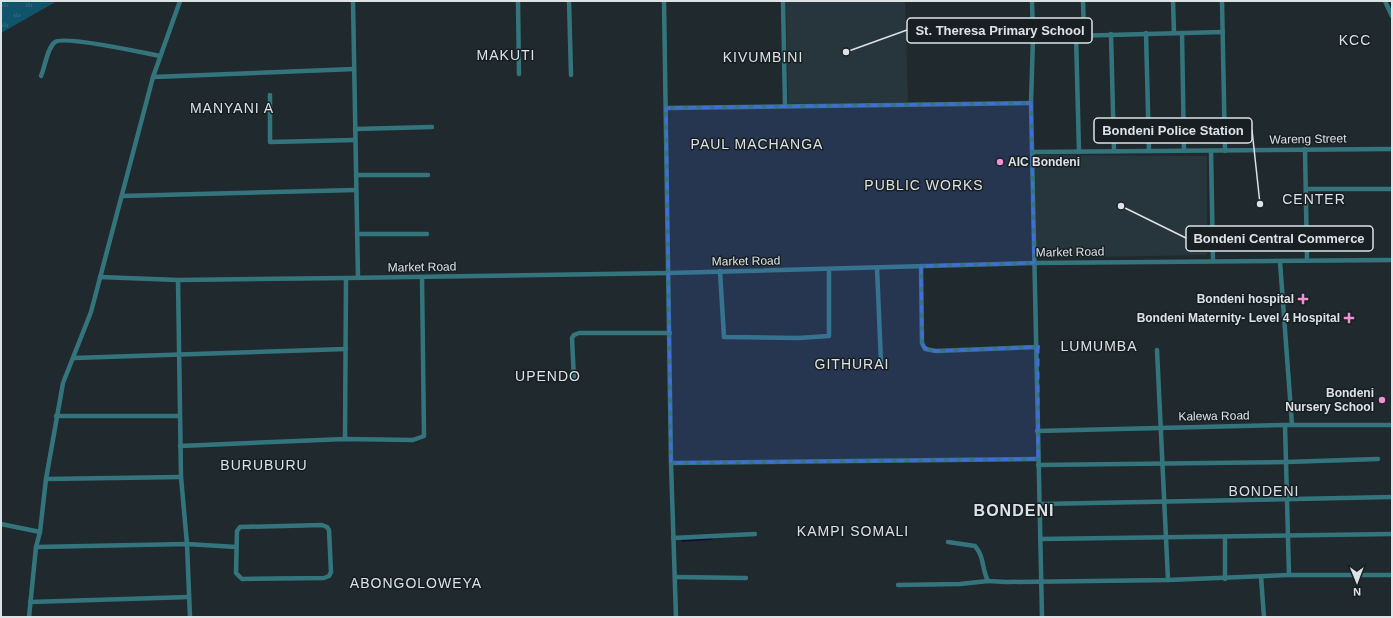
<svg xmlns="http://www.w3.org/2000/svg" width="1393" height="618" font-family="Helvetica,sans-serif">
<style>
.built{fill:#27363c}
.park{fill:url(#park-tufts)}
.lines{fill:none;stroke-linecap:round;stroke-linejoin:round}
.stream{stroke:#0b0e3d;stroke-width:1.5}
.street{stroke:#34757d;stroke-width:4.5}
.marked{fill:#436cdb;fill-opacity:0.2;stroke:#436cdb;stroke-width:3;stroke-dasharray:8 5;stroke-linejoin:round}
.poi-dot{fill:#f291d6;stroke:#171f23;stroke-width:1.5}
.labels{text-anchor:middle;stroke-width:3;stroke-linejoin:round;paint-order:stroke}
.street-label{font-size:12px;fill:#dde2e5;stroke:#171f23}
.poi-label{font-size:12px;font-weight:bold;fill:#dde2e5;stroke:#171f23;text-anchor:end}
.quarter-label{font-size:14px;letter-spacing:1px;fill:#dde2e5;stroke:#171f23}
.district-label{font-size:16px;font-weight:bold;letter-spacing:1px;fill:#dde2e5;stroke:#171f23}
.leader{fill:none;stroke:#dde2e5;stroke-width:1.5}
.callout-dot{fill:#dde2e5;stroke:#171f23;stroke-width:1.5}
.callout{fill:#171f23;stroke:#dde2e5;stroke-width:1.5}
.callout-label{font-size:13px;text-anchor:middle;font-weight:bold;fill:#dde2e5}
</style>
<defs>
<pattern id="park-tufts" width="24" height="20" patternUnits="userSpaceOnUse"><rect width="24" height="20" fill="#10546c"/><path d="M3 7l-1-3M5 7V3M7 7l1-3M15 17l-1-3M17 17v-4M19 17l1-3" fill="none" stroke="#326c81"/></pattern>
</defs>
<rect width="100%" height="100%" fill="#20292d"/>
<g class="built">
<path d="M786,1H905L908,102L788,104Z"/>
<path d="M1035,155L1207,156V255L1036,258Z"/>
</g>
<path class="park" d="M1,1H57L1,33Z"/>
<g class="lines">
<path class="stream" d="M682,541L712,539"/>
<g class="street">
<path d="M353,1L358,278"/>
<path d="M518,1L519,74"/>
<path d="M569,1L571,75"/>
<path d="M664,1L671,463L676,617"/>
<path d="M783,1L785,106"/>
<path d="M1032,1L1033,37L1031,103L1042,617"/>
<path d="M1083,1L1084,34"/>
<path d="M1173,1L1174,33"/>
<path d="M1222,1L1225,151"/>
<path d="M1385,1L1392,16"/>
<path d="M1146,33L1149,151"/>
<path d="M1182,33L1184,151"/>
<path d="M1111,34L1114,151"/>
<path d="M1076,35L1079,152"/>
<path d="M1033,37L1223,32"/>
<path d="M41,76C45,67 47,48 55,42C64,35 145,53 160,56"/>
<path d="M153,77L354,69"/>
<path d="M270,95V142L355,140"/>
<path d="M666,108L1031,103"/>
<path d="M355,129L432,127"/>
<path d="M1305,149L1307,260"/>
<path d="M1211,151L1213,261"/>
<path d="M1033,152L1392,149"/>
<path d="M356,175H428"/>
<path d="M1306,189H1392"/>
<path d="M122,196L356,190"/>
<path d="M357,234H427"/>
<path d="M1280,262L1292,425"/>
<path d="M921,266L922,343L925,349L936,351L1038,347"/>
<path d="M877,268L881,362"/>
<path d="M720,271L724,337L798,338L829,336V269"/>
<path d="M100,277L178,280L346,278L669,273L1034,263L1392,260"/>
<path d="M178,280L181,477L187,544L190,617"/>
<path d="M1157,350L1168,580"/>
<path d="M74,358L346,349"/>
<path d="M574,380L572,338L574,335L579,333H670"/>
<path d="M56,416H179"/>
<path d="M1285,425L1289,575"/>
<path d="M1037,431L1285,425H1392"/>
<path d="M345,439L346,278"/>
<path d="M180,446L345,439L413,440L424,436L422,277"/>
<path d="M671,463L1038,459"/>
<path d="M1038,465L1286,462L1378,459"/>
<path d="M46,479L181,477"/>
<path d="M1039,504L1392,497"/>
<path d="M1,524L40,532"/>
<path d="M322,525L327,527L329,530L331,572L329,576L324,578L242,579L236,573L237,531L240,527Z"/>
<path d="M1225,537V579"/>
<path d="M673,538L755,534"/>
<path d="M1040,539L1392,534"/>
<path d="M948,542L975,546C985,558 981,567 988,581L1006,582L1168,580L1289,575H1392"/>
<path d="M36,547L187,544L236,547"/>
<path d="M675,577L746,578"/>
<path d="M1261,577L1264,617"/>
<path d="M898,585L960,584L988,581"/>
<path d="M30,602L189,597"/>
<path d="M29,617L36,547L40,532L46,479L63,383L91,312L153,77L180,1"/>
</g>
</g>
<path class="marked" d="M1031,103L1034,263L921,266L922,332L923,346L931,351L1038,347V459L671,463L666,108Z"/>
<g class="poi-dot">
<circle cx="1000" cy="162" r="4"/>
<path d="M1301 293h4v4h4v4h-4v4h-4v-4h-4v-4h4z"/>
<path d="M1347 312h4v4h4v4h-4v4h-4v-4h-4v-4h4z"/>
<circle cx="1382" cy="400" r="4"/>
</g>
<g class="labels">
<g class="street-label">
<text transform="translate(1308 139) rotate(-1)" y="4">Wareng Street</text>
<text transform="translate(1070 252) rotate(-1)" y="4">Market Road</text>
<text transform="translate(746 261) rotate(-1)" y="4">Market Road</text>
<text transform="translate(422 267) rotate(-1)" y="4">Market Road</text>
<text transform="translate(1214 416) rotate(-1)" y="4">Kalewa Road</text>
</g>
<g class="poi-label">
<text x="1008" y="166" text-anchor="start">AIC Bondeni</text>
<text x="1294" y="303">Bondeni hospital</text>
<text x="1340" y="322">Bondeni Maternity- Level 4 Hospital</text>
<text x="1374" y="397">Bondeni<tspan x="1374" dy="14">Nursery School</tspan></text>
</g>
<g class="quarter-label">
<text x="1355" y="45">KCC</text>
<text x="506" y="60">MAKUTI</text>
<text x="763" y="62">KIVUMBINI</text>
<text x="232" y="113">MANYANI A</text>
<text x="757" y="149">PAUL MACHANGA</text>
<text x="924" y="190">PUBLIC WORKS</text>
<text x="1314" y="204">CENTER</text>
<text x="1099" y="351">LUMUMBA</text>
<text x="852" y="369">GITHURAI</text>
<text x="548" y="381">UPENDO</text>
<text x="264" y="470">BURUBURU</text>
<text x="1264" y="496">BONDENI</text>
<text x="853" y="536">KAMPI SOMALI</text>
<text x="416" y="588">ABONGOLOWEYA</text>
</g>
<g class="district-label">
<text x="1014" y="516">BONDENI</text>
</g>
</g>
<path class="leader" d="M846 52L907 30M1260 204L1252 130M1121 206L1186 238"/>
<g class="callout-dot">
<circle cx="846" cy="52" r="4"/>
<circle cx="1260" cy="204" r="4"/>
<circle cx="1121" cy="206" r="4"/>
</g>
<g class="callout">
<rect x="907" y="18" width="185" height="25" rx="4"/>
<rect x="1094" y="118" width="158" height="25" rx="4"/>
<rect x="1186" y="226" width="187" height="25" rx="4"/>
</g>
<g class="callout-label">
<text x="1000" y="35">St. Theresa Primary School</text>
<text x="1173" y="135">Bondeni Police Station</text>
<text x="1279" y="243">Bondeni Central Commerce</text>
</g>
<rect width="1393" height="618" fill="none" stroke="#dde2e5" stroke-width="4"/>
<g transform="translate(1357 582) rotate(179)" stroke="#171f23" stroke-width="3" paint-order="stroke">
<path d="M0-3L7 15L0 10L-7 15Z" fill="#dde2e5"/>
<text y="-6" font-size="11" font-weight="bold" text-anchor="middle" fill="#dde2e5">N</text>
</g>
</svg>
